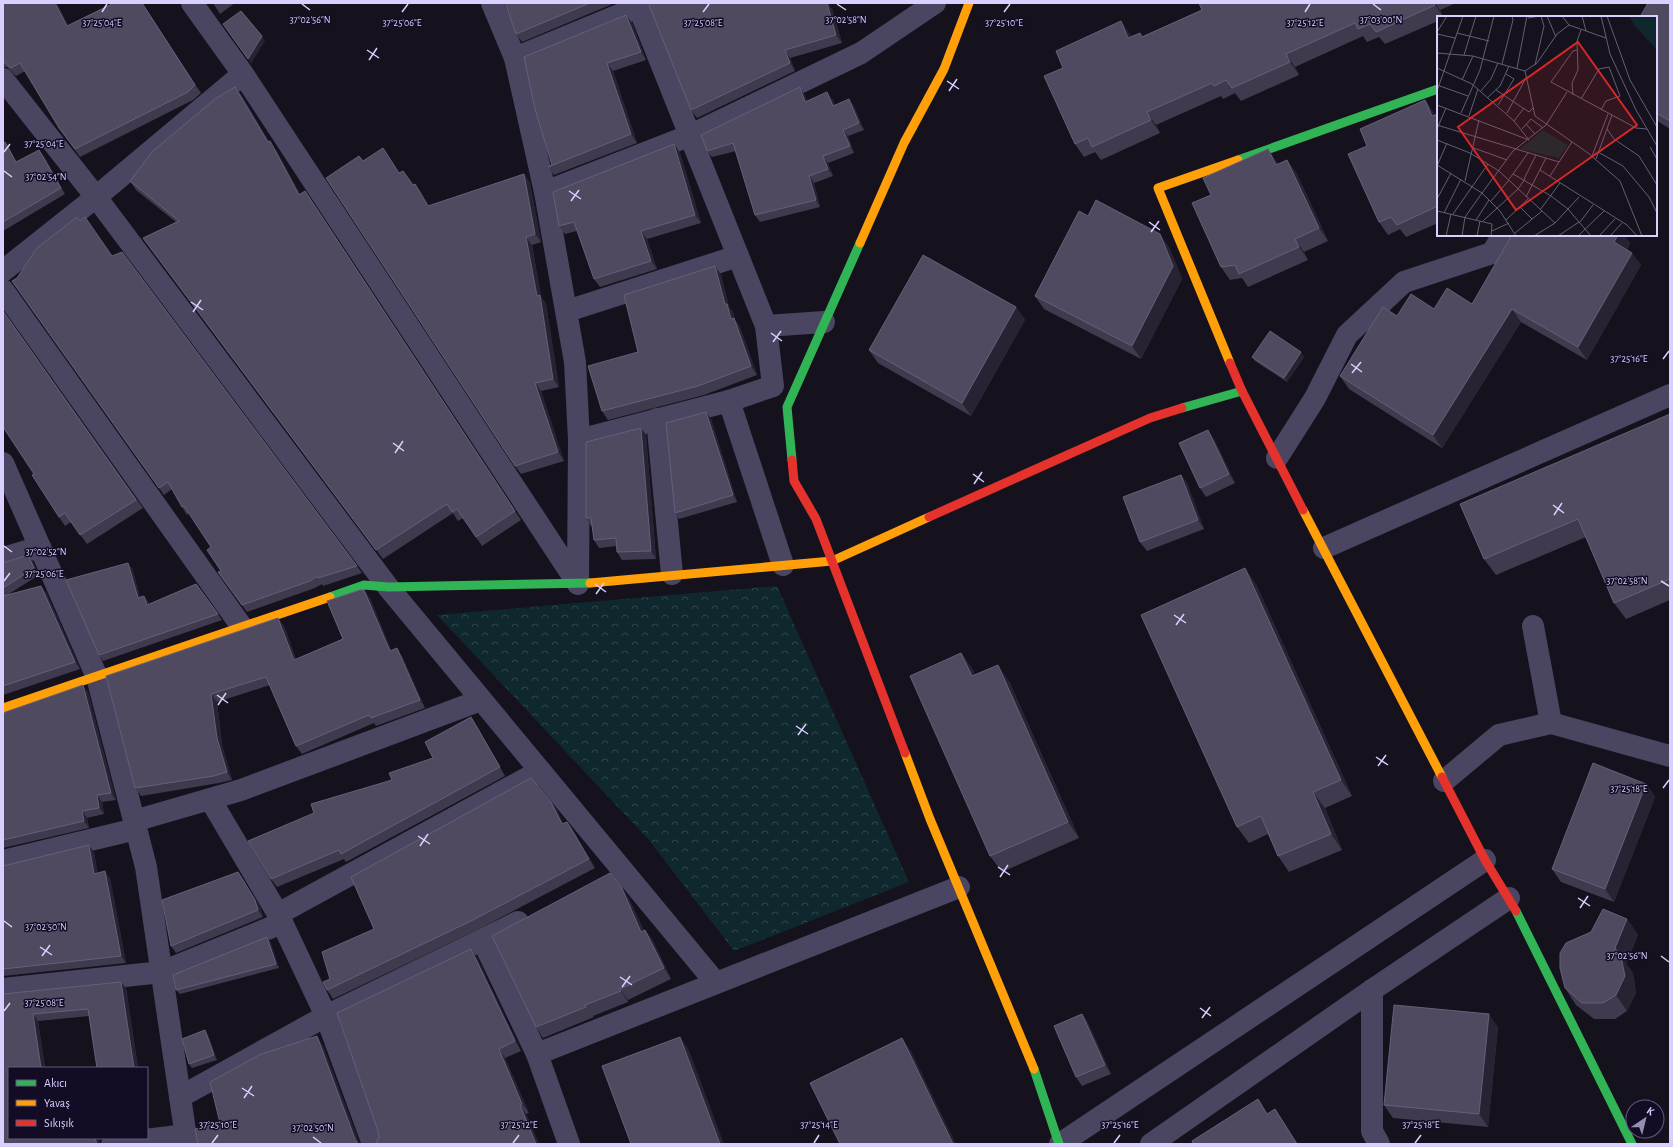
<svg xmlns="http://www.w3.org/2000/svg" width="1673" height="1147" font-family="'Alegreya Sans',sans-serif">
<style>
.park{fill:url(#park-crowns)}
.lines{fill:none;stroke-linecap:round;stroke-linejoin:round}
.street{stroke:#4a4560;stroke-width:22}
.fast{stroke:#30b455;stroke-width:9}
.slow{stroke:#ff9f0a;stroke-width:9}
.jam{stroke:#e5322d;stroke-width:9}
.wall{fill:#403a4e}
.shaded-wall{fill:#282333}
.building{fill:#504a61;stroke:#665f7a}
.ticks{fill:none;stroke:#dbcfff;stroke-width:1.5}
.inset-road{fill:none;stroke:#645e78;stroke-width:1}
.view{fill:#d62828;fill-opacity:0.15;stroke:#d62828;stroke-width:2}
.inset-edge{fill:none;stroke:#dbcfff;stroke-width:2}
.ticks-label{font-size:10px;text-anchor:middle;fill:#dbcfff;stroke:#130c24;stroke-width:3;stroke-linejoin:round;paint-order:stroke}
</style>
<defs>
<pattern id="park-crowns" width="20" height="18" patternUnits="userSpaceOnUse"><rect width="20" height="18" fill="#0f282d"/><path d="M2 6a3 3 0 1 1 6 0M12 15a3 3 0 1 1 6 0" fill="none" stroke="#31464c"/></pattern>
</defs>
<rect width="100%" height="100%" fill="#15121e"/>
<path class="park" d="M777,586L909,882L734,951L649,840L437,615Z"/>
<g class="lines">
<g class="street">
<path d="M192,3L243,74L578,584L579,440L575,362L545,192L515,58L492,3"/>
<path d="M637,3L766,326L824,322"/>
<path d="M515,58L648,3"/>
<path d="M3,79L96,197L388,587L716,983"/>
<path d="M545,192L691,135L861,53L935,3"/>
<path d="M3,271L96,197L243,74"/>
<path d="M3,290L242,627"/>
<path d="M567,311L738,256"/>
<path d="M729,401L773,386L766,326"/>
<path d="M657,419L672,574"/>
<path d="M579,440L729,401L783,565"/>
<path d="M1277,458L1315,398L1347,335L1404,282L1492,253L1503,235"/>
<path d="M3,463L97,677L146,867L187,1144"/>
<path d="M1324,548L1670,395"/>
<path d="M3,558L40,547"/>
<path d="M1533,626L1551,723"/>
<path d="M1444,781L1499,735L1551,723L1670,756"/>
<path d="M210,799L241,790L481,700"/>
<path d="M134,821L210,799L278,914L326,1016L373,1144"/>
<path d="M3,861L136,829"/>
<path d="M278,914L540,771"/>
<path d="M483,941L537,1054L569,1144"/>
<path d="M3,989L162,972L282,923"/>
<path d="M1372,990V1131L1379,1144"/>
<path d="M537,1054L959,887"/>
<path d="M180,1097L326,1016L518,922"/>
<path d="M112,1144L186,1135"/>
<path d="M1060,1144L1485,860"/>
<path d="M1151,1144L1372,990L1509,898"/>
</g>
<g class="fast">
<path d="M1238,160L1438,89"/>
<path d="M1182,408L1242,391"/>
<path d="M792,460L787,407L860,243"/>
<path d="M330,597L364,585L388,587L590,583"/>
<path d="M1516,911L1632,1144"/>
<path d="M1034,1069L1059,1144"/>
</g>
<g class="slow">
<path d="M860,243L904,143L944,69L969,3"/>
<path d="M1230,363L1158,188L1238,160"/>
<path d="M1303,510L1442,777"/>
<path d="M590,583L832,561L929,517"/>
<path d="M3,708L330,597"/>
<path d="M905,753L930,819L1034,1069"/>
</g>
<g class="jam">
<path d="M1230,363L1242,391L1303,510"/>
<path d="M792,460L794,481L816,519L905,753"/>
<path d="M929,517L1150,418L1182,408"/>
<path d="M1442,777L1485,860L1516,911"/>
</g>
</g>
<g class="wall">
<path d="M3,3L69,26L114,3H142L201,93L193,100L80,157L59,128L25,71L16,76L7,67H3Z"/>
<path d="M213,3H235L220,14Z"/>
<path d="M505,3H615L522,42L516,34Z"/>
<path d="M828,3L832,9L842,43L790,58L795,71L697,118L691,110Z"/>
<path d="M1199,3H1456L1440,10L1443,17H1438V21L1385,44L1379,37L1367,42L1363,36L1295,67L1299,75L1241,101L1235,93L1223,99L1221,96L1156,125L1160,133L1101,160L1095,152L1084,157L1075,144L1063,68L1121,21L1131,37L1143,36L1202,10Z"/>
<path d="M1670,3V129L1656,120V17Z"/>
<path d="M632,23L646,60L613,71L637,143L554,175L548,167L552,165L535,109Z"/>
<path d="M235,87L242,96L269,142L276,150L300,194L305,191L311,200L521,520L482,546L463,518L458,521L453,513L383,559L143,238L176,222L136,190L130,181Z"/>
<path d="M804,94L807,101L832,99L835,105L854,106L864,130L848,136L854,153L828,163L833,176L814,183L820,207L760,222L755,215L736,151L712,157L707,151Z"/>
<path d="M1425,100L1435,115L1438,114V223L1406,237L1400,229L1388,235L1379,222L1367,146Z"/>
<path d="M5,142L9,148L16,162L44,156L65,194L3,231V143Z"/>
<path d="M674,144L680,153L701,223L647,239L657,269L600,287L594,279L577,231L565,234L559,226Z"/>
<path d="M1268,149L1278,164L1296,172L1328,241L1304,252L1308,260L1248,287L1242,278L1230,280L1221,267L1211,195Z"/>
<path d="M363,161L400,173L413,185L415,184L429,206L524,174L530,183L541,242L532,245L541,297L546,304L559,387L541,391L564,461L521,474L515,466Z"/>
<path d="M1088,216L1169,247L1182,279L1141,359L1044,309L1035,296Z"/>
<path d="M77,217L112,256L357,566L362,573L323,586L322,584L315,588L247,612L218,572L221,571L211,547L189,513L187,515L182,507L172,489L164,495L12,281L17,278Z"/>
<path d="M1618,235H1624L1630,243L1627,249L1641,265L1587,360L1521,322L1442,448L1349,389L1340,376L1397,316L1434,309L1472,304Z"/>
<path d="M715,266L721,275L729,307L733,312L735,320L740,327L757,375L704,395L608,420L602,411L638,352Z"/>
<path d="M1016,307L1025,320L971,416L878,363L869,350Z"/>
<path d="M3,311L143,508L87,544L71,522L65,526L59,517L34,474Z"/>
<path d="M1252,357H1304L1287,382L1255,361Z"/>
<path d="M1670,414V600L1626,619L1614,603L1586,537L1496,575L1484,559Z"/>
<path d="M711,419L737,502L679,519L675,513Z"/>
<path d="M641,428L646,435L656,559L622,560L617,552V546L599,548L594,540L592,526H591L586,518Z"/>
<path d="M1214,439L1235,483L1206,497L1200,488Z"/>
<path d="M1181,475L1187,483L1204,529L1147,551L1140,542Z"/>
<path d="M33,562L39,575L7,595L46,592L80,669L3,695V563Z"/>
<path d="M132,568L140,597L148,601L149,605L196,584L222,620L103,661L99,655Z"/>
<path d="M1256,584L1352,796L1325,808L1342,850L1289,872L1278,856L1268,834L1249,843L1237,827Z"/>
<path d="M370,598L391,651L402,656L425,708L376,726L374,723L302,754L296,746L270,685L217,702L222,745L232,780L219,783L141,796L135,788L106,676L284,626L296,659L343,639Z"/>
<path d="M961,653L973,670L975,675L1009,681L1079,838L1002,872L990,856Z"/>
<path d="M88,692L116,800L102,802L104,814L87,818L89,828L3,848V713Z"/>
<path d="M477,726L505,776L346,862L344,859L277,887L271,879L392,780L433,758Z"/>
<path d="M1646,784L1655,797L1614,902L1561,882L1552,869Z"/>
<path d="M551,802L557,810L563,823L567,822L573,830L595,868L477,930L333,999L327,990L330,979L374,929Z"/>
<path d="M94,852L97,873L110,878L126,963L3,976V866Z"/>
<path d="M243,879L260,907L263,917L176,953L171,946Z"/>
<path d="M628,897L644,931L645,930L653,941L671,979L628,1000V1002L593,1016L594,1017L543,1038L536,1027Z"/>
<path d="M1627,919L1638,935L1626,964L1633,973L1636,993L1627,1011L1615,1019H1594L1576,1005L1565,988Z"/>
<path d="M267,937L270,941L279,968L180,994L176,990Z"/>
<path d="M471,949L477,958L521,1051L505,1058L529,1113L526,1114L539,1144H375L376,1143Z"/>
<path d="M126,988L138,1068H97L89,1016L38,1021L45,1068H9L100,1139V1144H3V994Z"/>
<path d="M1082,1014L1088,1023L1111,1074L1082,1086L1076,1077Z"/>
<path d="M1498,1027L1488,1127L1393,1118L1384,1105Z"/>
<path d="M205,1030L208,1035L217,1060L192,1068L189,1064Z"/>
</g>
<g class="shaded-wall">
<path d="M55,3H57L73,34L67,26Z"/>
<path d="M142,3L201,93L195,85Z"/>
<path d="M826,3H828L832,9L842,43L836,35Z"/>
<path d="M1434,3H1435L1440,10L1443,17Z"/>
<path d="M626,15L632,23L646,60L641,52Z"/>
<path d="M1121,21L1130,34L1137,51L1128,38Z"/>
<path d="M262,36L265,41L251,64L248,59Z"/>
<path d="M785,50L790,58L795,71L790,63Z"/>
<path d="M1286,54L1295,67L1299,75L1290,62Z"/>
<path d="M607,63L613,71L637,143L631,134Z"/>
<path d="M235,87L242,96L274,151L268,142Z"/>
<path d="M800,87L804,94L810,109L805,102Z"/>
<path d="M827,92L832,99L838,113L833,106Z"/>
<path d="M849,99L854,106L864,130L859,123Z"/>
<path d="M1425,100L1434,113L1438,122L1432,116Z"/>
<path d="M1147,112L1156,125L1160,133L1151,120Z"/>
<path d="M843,130L848,136L854,153L850,146Z"/>
<path d="M270,141L276,150L305,204L299,195Z"/>
<path d="M5,142L9,148L20,169L16,162Z"/>
<path d="M674,144L680,153L701,223L695,215Z"/>
<path d="M1268,149L1277,162L1285,178L1276,165Z"/>
<path d="M39,150L44,156L65,194L61,188Z"/>
<path d="M823,156L828,163L833,176L828,169Z"/>
<path d="M1287,160L1296,172L1328,241L1319,228Z"/>
<path d="M524,174L530,183L541,242L535,234Z"/>
<path d="M809,176L814,183L820,207L816,200Z"/>
<path d="M415,184L421,192L434,214L428,206Z"/>
<path d="M305,191L311,200L521,520L515,511Z"/>
<path d="M641,231L647,239L657,269L651,261Z"/>
<path d="M1160,234L1169,247L1182,279L1141,359L1132,346Z"/>
<path d="M1618,235H1624L1630,243L1623,255L1614,242Z"/>
<path d="M526,237L532,245L541,297L546,304L559,387L553,379L537,296Z"/>
<path d="M1295,239L1304,252L1308,260L1299,247Z"/>
<path d="M1632,253L1641,265L1587,360L1578,347Z"/>
<path d="M715,266L721,275L729,307L733,312L735,320L740,327L757,375L751,366L725,304Z"/>
<path d="M1016,307L1025,320L971,416L962,403Z"/>
<path d="M1512,309L1521,322L1442,448L1433,435Z"/>
<path d="M1301,352L1304,357L1287,382L1284,378Z"/>
<path d="M535,383L541,391L564,461L558,452Z"/>
<path d="M706,412L711,419L737,502L733,495Z"/>
<path d="M641,428L646,435L656,559L651,551Z"/>
<path d="M1208,430L1214,439L1235,483L1229,474Z"/>
<path d="M1181,475L1187,483L1204,529L1198,520Z"/>
<path d="M28,555L33,562L39,575L34,568Z"/>
<path d="M128,563L132,568L142,603L138,598Z"/>
<path d="M1245,568L1256,584L1352,796L1341,780Z"/>
<path d="M41,586L46,592L80,669L75,662Z"/>
<path d="M364,590L370,598L395,659L390,651Z"/>
<path d="M144,596L148,601L151,611L147,605Z"/>
<path d="M278,618L284,626L299,668L294,660Z"/>
<path d="M397,648L402,656L425,708L420,700Z"/>
<path d="M961,653L973,670L983,693L972,676Z"/>
<path d="M998,665L1009,681L1079,838L1068,822Z"/>
<path d="M83,685L88,692L116,800L111,793Z"/>
<path d="M211,694L217,702L222,745L232,780L227,772L217,738Z"/>
<path d="M471,717L477,726L505,776L500,767Z"/>
<path d="M1646,784L1655,797L1614,902L1605,889Z"/>
<path d="M1313,792L1325,808L1342,850L1331,834Z"/>
<path d="M97,795L102,802L104,814L99,808Z"/>
<path d="M551,802L557,810L568,833L562,824Z"/>
<path d="M82,811L87,818L89,828L84,821Z"/>
<path d="M567,822L573,830L595,868L589,859Z"/>
<path d="M89,845L94,852L99,880L94,874Z"/>
<path d="M105,871L110,878L126,963L121,956Z"/>
<path d="M238,872L243,879L260,907L263,917L258,910Z"/>
<path d="M621,886L628,897L649,943L641,932Z"/>
<path d="M1627,919L1638,935L1626,964L1633,973L1636,993L1627,1011L1616,995L1615,948Z"/>
<path d="M645,930L653,941L671,979L664,968Z"/>
<path d="M267,937L270,941L279,968L276,964Z"/>
<path d="M471,949L477,958L521,1051L515,1041Z"/>
<path d="M121,982L126,988L138,1068H134Z"/>
<path d="M620,989L628,1000V1002L621,991Z"/>
<path d="M33,1014L38,1021L45,1068H41Z"/>
<path d="M1082,1014L1088,1023L1111,1074L1105,1065Z"/>
<path d="M1489,1014L1498,1027L1488,1127L1479,1114Z"/>
<path d="M205,1030L208,1035L217,1060L214,1055Z"/>
<path d="M317,1036L323,1045L360,1144H358L355,1139Z"/>
<path d="M680,1037L689,1050L724,1144H720Z"/>
<path d="M902,1038L911,1051L956,1144H953Z"/>
<path d="M499,1049L505,1058L529,1113L522,1104Z"/>
<path d="M520,1105L526,1114L539,1144H536Z"/>
<path d="M1275,1109L1284,1122L1298,1144H1297Z"/>
<path d="M95,1138H102L100,1139V1144H97Z"/>
</g>
<g class="building">
<path d="M3,3H55L67,26L114,3H142L195,85L188,92L75,149L59,128L20,63L11,68L3,61Z"/>
<path d="M505,3H590L516,34Z"/>
<path d="M650,3H827L836,35L785,50L790,63L691,110L649,5Z"/>
<path d="M1199,3H1434L1435,5L1376,32L1370,24L1358,29L1355,23L1286,54L1290,62L1232,88L1226,80L1214,86L1212,83L1147,112L1151,120L1092,147L1088,138L1075,144L1044,76L1063,68L1056,51L1121,21L1128,38L1140,33L1142,37L1202,10Z"/>
<path d="M1648,3H1670V121L1656,113V17H1640Z"/>
<path d="M241,11L262,36L248,59L223,24Z"/>
<path d="M626,15L641,52L607,63L631,134L548,167L552,165L535,109L524,57Z"/>
<path d="M235,87L268,142L270,141L299,195L305,191L515,511L476,537L457,509L452,512L447,504L376,550L143,238L179,221L130,181L153,151L215,99Z"/>
<path d="M800,87L805,102L827,92L833,106L849,99L859,123L843,130L850,146L823,156L828,169L809,176L816,200L755,215L733,143L707,151L701,135Z"/>
<path d="M1425,100L1432,116L1438,114V206L1397,225L1391,217L1379,222L1348,154L1367,146L1360,129Z"/>
<path d="M5,142L16,162L39,150L61,188L3,222V143Z"/>
<path d="M674,144L695,215L641,231L651,261L594,279L574,222L559,226L553,192Z"/>
<path d="M383,148L399,173L403,171L413,185L415,184L428,206L524,174L535,234L526,237L537,296L540,295L553,379L535,383L558,452L515,466L326,178L359,156L363,161Z"/>
<path d="M1268,149L1276,165L1287,160L1319,228L1295,239L1299,247L1239,274L1235,265L1221,267L1192,203L1211,195L1203,178Z"/>
<path d="M1096,200L1160,234L1173,266L1132,346L1035,296L1079,211L1088,216Z"/>
<path d="M77,217L80,221L85,217L112,256L122,252L357,566L318,578L317,576L310,581L242,605L218,572L221,571L207,550L211,547L184,506L182,507L168,482L159,488L12,281L17,278L37,248Z"/>
<path d="M1512,235H1618L1614,242L1632,253L1578,347L1512,309L1433,435L1340,376L1383,307L1397,316L1411,294L1434,309L1447,288L1472,304Z"/>
<path d="M923,255L1016,307L962,403L869,350Z"/>
<path d="M715,266L725,304H727L731,319L734,318L751,366L698,386L602,411L588,366L638,352L624,295Z"/>
<path d="M3,311L136,500L80,535L65,513L59,517L32,475L34,474L3,427Z"/>
<path d="M1270,331L1301,352L1284,378L1252,357Z"/>
<path d="M706,412L733,495L675,513L666,423Z"/>
<path d="M1670,414V579L1614,603L1578,519L1484,559L1460,504Z"/>
<path d="M641,428L651,551L617,552L616,538L594,540L591,518H586V442Z"/>
<path d="M1208,430L1229,474L1200,488L1179,443Z"/>
<path d="M1181,475L1198,520L1140,542L1123,497Z"/>
<path d="M28,555L34,568L3,588V563Z"/>
<path d="M128,563L138,598L144,596L147,605L196,584L218,614L99,655L66,580Z"/>
<path d="M1245,568L1341,780L1313,792L1331,834L1278,856L1261,816L1237,827L1141,615Z"/>
<path d="M41,586L75,662L3,686V596Z"/>
<path d="M360,590H364L390,651L397,648L420,700L371,718L369,715L296,746L266,677L211,694L217,738L227,772L214,776L135,788L106,676L278,618L294,660L343,639L327,601Z"/>
<path d="M961,653L972,676L998,665L1068,822L990,856L910,676Z"/>
<path d="M83,685L111,793L97,795L99,808L82,811L84,821L3,840V713Z"/>
<path d="M471,717L500,767L341,854L339,850L271,879L248,841L314,813L311,804L392,780L389,773L433,758L425,742Z"/>
<path d="M1593,763L1646,784L1605,889L1552,869Z"/>
<path d="M531,778L551,802L562,824L567,822L589,859L471,921L327,990L323,982L330,979L322,952L374,929L351,877Z"/>
<path d="M89,845L94,874L105,871L121,956L3,969V866Z"/>
<path d="M238,872L255,900L258,910L171,946L162,900Z"/>
<path d="M610,873L621,886L641,932L645,930L664,968L620,989L621,991L585,1005L586,1007L536,1027L492,936Z"/>
<path d="M1603,909L1627,919L1615,948L1621,957L1625,976L1616,995L1603,1003H1582L1565,988L1560,968V953L1566,943L1591,932Z"/>
<path d="M267,937L276,964L176,990L173,975Z"/>
<path d="M471,949L515,1041L499,1049L522,1104L520,1105L536,1144H375L376,1143L379,1137L378,1131L337,1013Z"/>
<path d="M121,982L134,1068H97L88,1009L33,1014L41,1068H9V1138H95L97,1144H3V994Z"/>
<path d="M1394,1005L1489,1014L1479,1114L1384,1105Z"/>
<path d="M1082,1014L1105,1065L1076,1077L1054,1026Z"/>
<path d="M205,1030L214,1055L189,1064L182,1039Z"/>
<path d="M317,1036L355,1139L358,1144H198L195,1129L220,1123L210,1082L259,1055Z"/>
<path d="M680,1037L720,1144H631L602,1066Z"/>
<path d="M902,1038L953,1144H840L810,1083Z"/>
<path d="M1258,1099L1267,1114L1275,1109L1297,1144H1193L1192,1141Z"/>
</g>
<path class="ticks" d="M302,4L310,10M837,4L846,10M1373,4L1381,10M102,12L107,4M402,12L408,4M703,12L709,4M1004,12L1010,4M1305,12L1310,4M367,50L379,58M369,60L377,48M947,81L959,89M949,91L957,79M4,152L10,144M4,171L12,177M569,191L581,199M571,201L579,190M1149,222L1160,230M1151,232L1159,221M191,302L203,310M193,312L201,300M771,333L782,341M773,342L781,331M1663,359L1669,351M1351,364L1362,372M1352,373L1361,362M393,443L404,451M395,453L403,441M973,474L984,482M974,484L982,472M1553,505L1564,513M1554,515L1562,503M4,546L12,552M4,581L10,573M1661,581L1669,586M595,584L606,592M596,594L604,583M1174,615L1186,623M1176,625L1184,614M217,695L228,703M218,705L226,693M796,726L808,734M798,735L806,724M1376,757L1388,765M1378,766L1386,755M1663,788L1669,780M418,836L430,844M420,846L428,834M998,867L1010,875M1000,877L1008,865M1578,898L1590,906M1580,908L1588,896M4,921L12,927M40,947L52,955M42,956L50,945M1661,956L1669,962M620,977L632,985M622,987L630,976M1200,1008L1211,1016M4,1011L10,1003M1202,1018L1210,1007M242,1088L254,1096M244,1098L252,1086M313,1137L321,1143M212,1143L218,1135M513,1143L519,1135M814,1143L819,1135M1114,1143L1120,1135M1415,1143L1421,1135"/>
<g transform="translate(1437 16)">
<rect width="220" height="220" fill="#15121e"/>
<path d="M106,114L131,129L122,142L83,133Z" fill="#0f282d"/>
<path d="M192,0H220V34L197,9Z" fill="#0f282d"/>
<path class="inset-road" d="M110,0L119,21M145,0L149,15M164,0L173,38L199,94L220,130M170,0L193,64L220,111M91,2L103,0M132,9L169,22M0,16L10,0M20,17L52,25M0,18L18,22M140,34L136,35L114,66L199,112L210,113M0,37L36,40L88,55L98,100L151,137L183,165L205,220M27,39L39,0M65,48L76,4L75,0M98,49L107,10L104,0M0,52L35,68L77,105L92,124L0,89M80,52L90,0M88,55L100,47L120,18L132,9L125,0M25,64L36,40M0,69L31,80M59,74L92,96L96,92M0,75L26,0M43,76L54,63L61,47M136,79L135,67L141,54L140,25L144,14M50,82L63,70L72,50M144,83L162,53L172,51L183,80L169,85L164,94M61,89L77,63L69,58M24,97L43,54L57,0M70,97L90,60M32,100L41,73M77,105L87,92M89,108L98,118M0,109L122,146M0,113L9,92M85,113L94,103L106,112M170,113L177,123L202,140L220,169M0,124L33,137L62,155L118,207L97,220M34,131L70,144M213,131L220,143M161,136L186,150L212,181L220,197M155,140L171,98M159,143L175,99M0,149L45,177L63,195L79,220M0,150L10,127M103,154L190,209L200,220M76,158L91,137M113,160L135,126M72,163L76,158L114,180L131,193L154,220M87,163L99,139M28,165L42,104M89,181L109,142M0,183L14,157M54,185L72,164M83,191L95,203M103,194L123,167M0,195L55,208L54,220M7,197L24,163M16,198L51,148M39,204L52,184M69,204L91,183M46,205L81,173L88,163M143,206L156,189M118,207L142,181M55,215L72,207M78,217L105,195M9,220L14,198M25,220L28,201L45,177L76,135L109,109L130,76M40,220L43,205M121,220L142,206M141,220L167,195M162,220L178,203M173,220L185,207"/>
<path class="view" d="M141,26L200,109L79,194L21,111Z"/>
<rect width="220" height="220" class="inset-edge"/>
</g>
<g class="ticks-label">
<text x="310" y="23">37°02'56"N</text>
<text x="846" y="23">37°02'58"N</text>
<text x="1381" y="23">37°03'00"N</text>
<text x="102" y="26">37°25'04"E</text>
<text x="402" y="26">37°25'06"E</text>
<text x="703" y="26">37°25'08"E</text>
<text x="1004" y="26">37°25'10"E</text>
<text x="1305" y="26">37°25'12"E</text>
<text x="44" y="147">37°25'04"E</text>
<text x="46" y="180">37°02'54"N</text>
<text x="1629" y="362">37°25'16"E</text>
<text x="46" y="555">37°02'52"N</text>
<text x="44" y="577">37°25'06"E</text>
<text x="1627" y="584">37°02'58"N</text>
<text x="1629" y="792">37°25'18"E</text>
<text x="46" y="930">37°02'50"N</text>
<text x="1627" y="959">37°02'56"N</text>
<text x="44" y="1006">37°25'08"E</text>
<text x="218" y="1128">37°25'10"E</text>
<text x="519" y="1128">37°25'12"E</text>
<text x="819" y="1128">37°25'14"E</text>
<text x="1120" y="1128">37°25'16"E</text>
<text x="1421" y="1128">37°25'18"E</text>
<text x="313" y="1131">37°02'50"N</text>
</g>
<rect width="1673" height="1147" fill="none" stroke="#dbcfff" stroke-width="8"/>
<rect x="8" y="1067" width="140" height="72" fill="#130c24" stroke="#635a7c"/>
<rect x="16" y="1080" width="20" height="6" fill="#30b455" stroke="#635a7c"/>
<text x="44" y="1087" font-size="12" fill="#dbcfff">Akıcı</text>
<rect x="16" y="1100" width="20" height="6" fill="#ff9f0a" stroke="#635a7c"/>
<text x="44" y="1107" font-size="12" fill="#dbcfff">Yavaş</text>
<rect x="16" y="1120" width="20" height="6" fill="#e5322d" stroke="#635a7c"/>
<text x="44" y="1127" font-size="12" fill="#dbcfff">Sıkışık</text>
<g transform="translate(1645 1119) rotate(35)"><circle r="19" fill="#130c24" stroke="#635a7c"/>
<path d="M0-3L7 15L0 10L-7 15Z" fill="#968db0"/>
<text y="-6" font-size="11" font-weight="bold" text-anchor="middle" fill="#dbcfff">K</text>
</g>
</svg>
